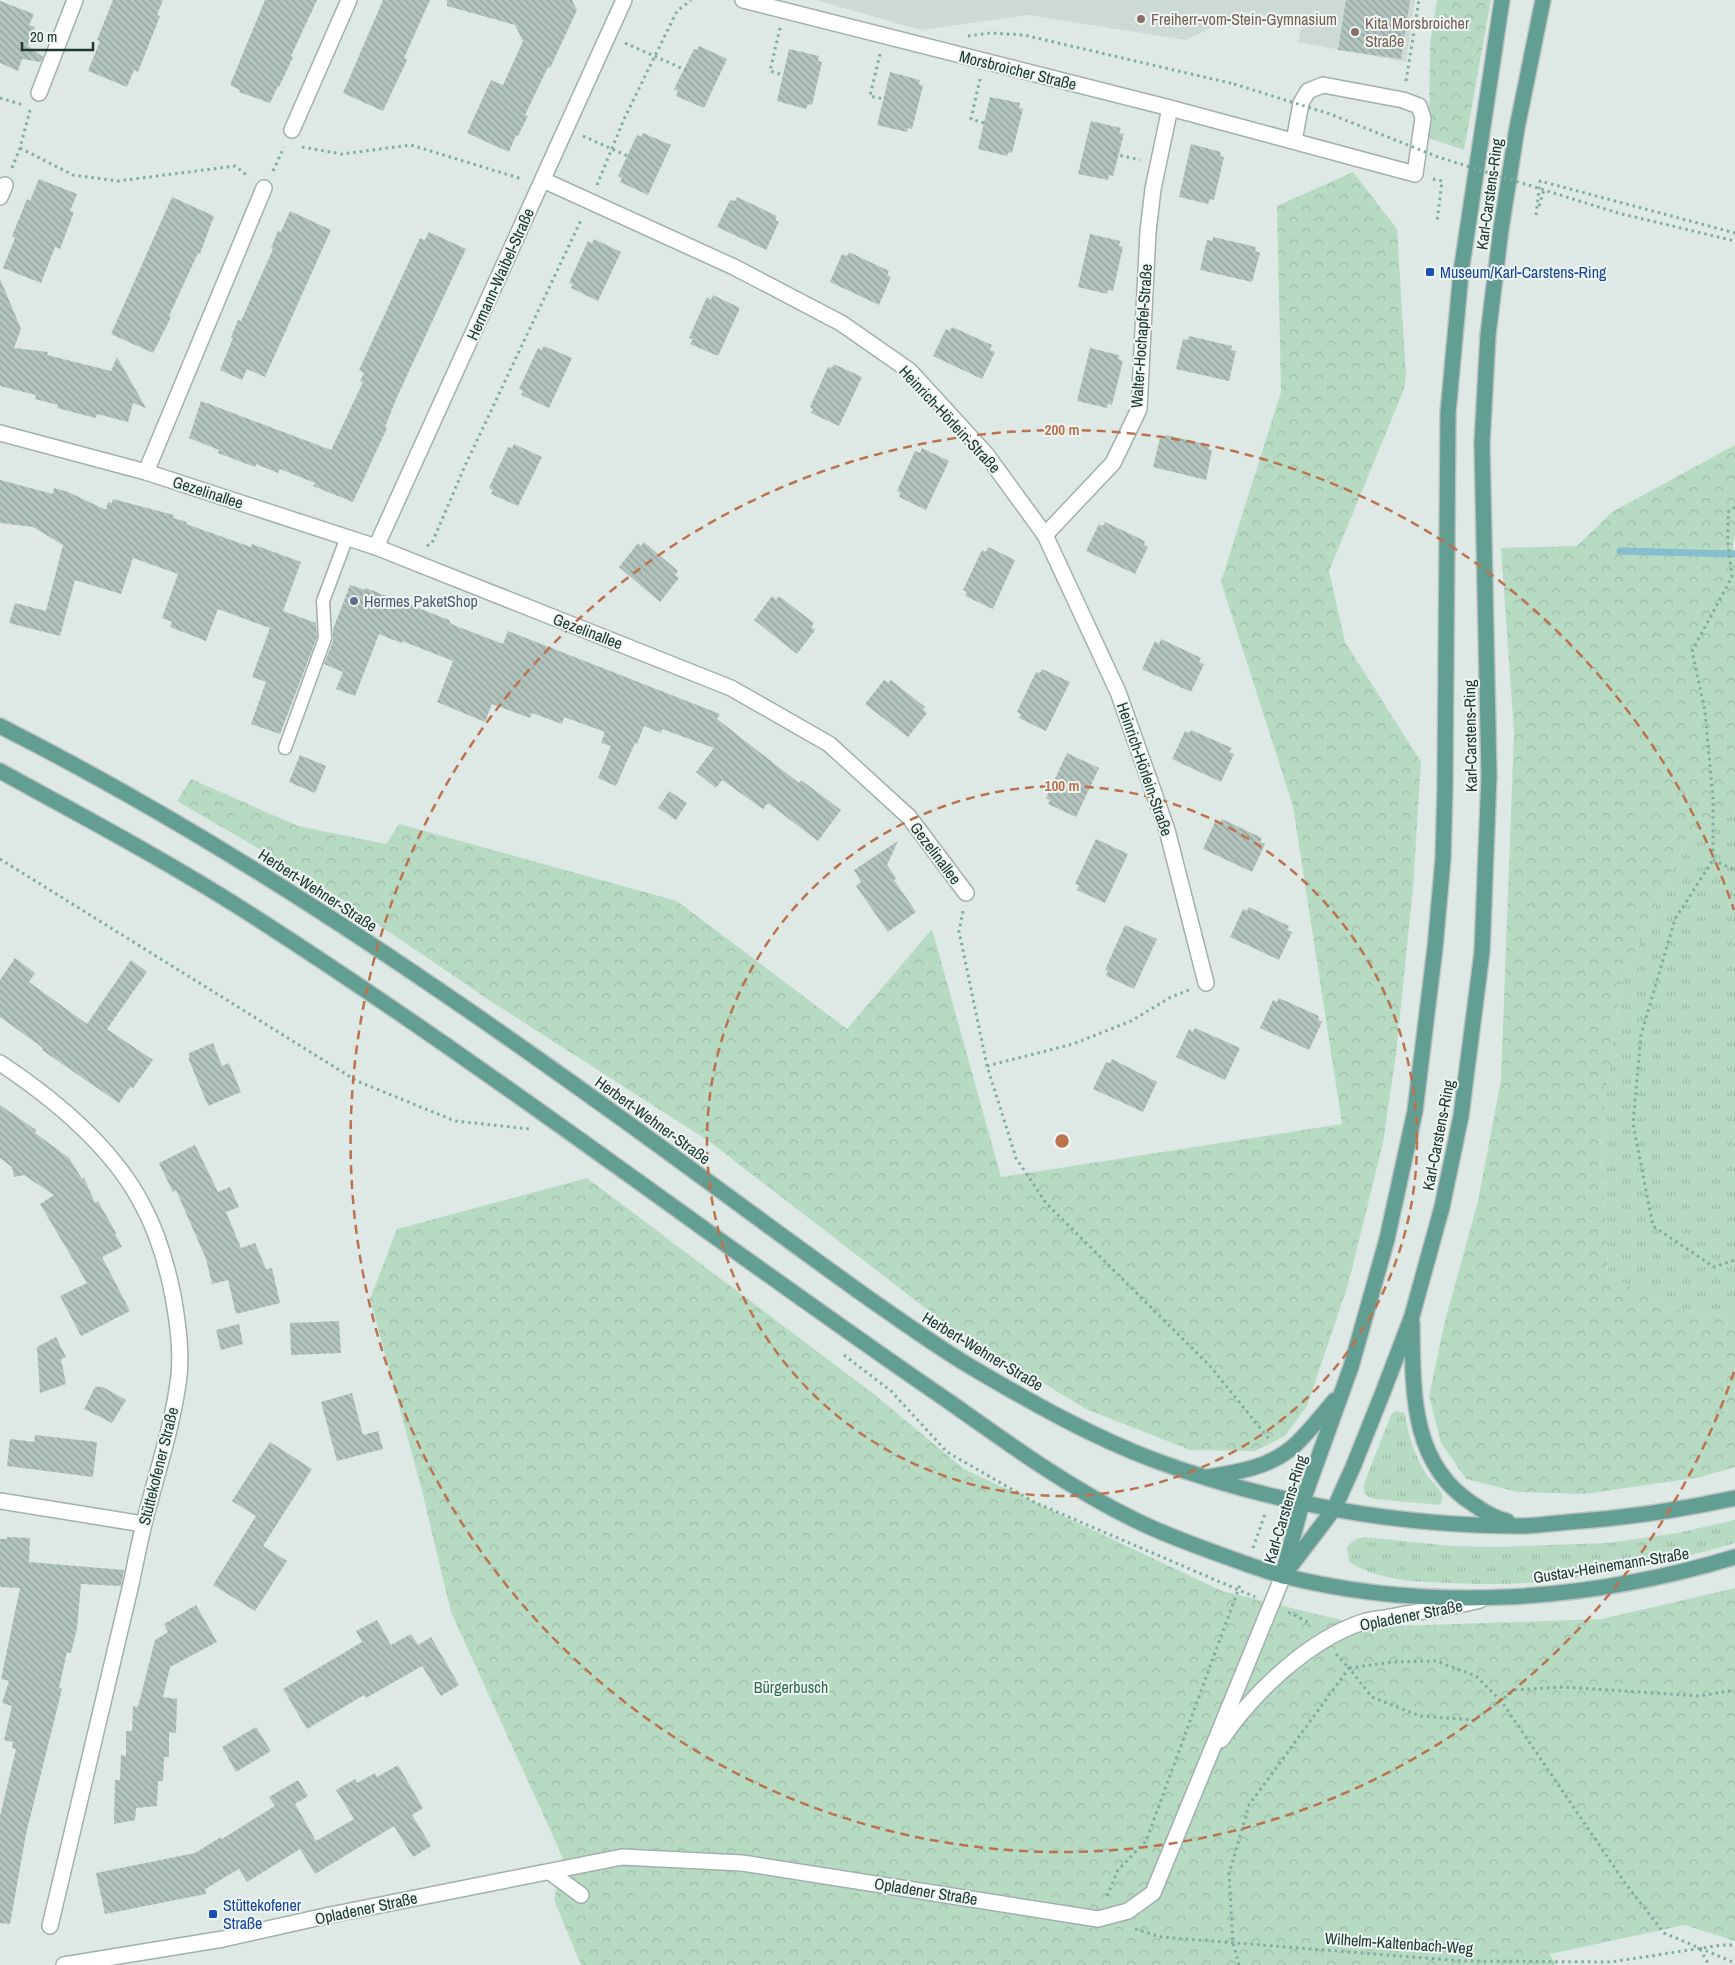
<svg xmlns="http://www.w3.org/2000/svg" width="1735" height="1965" font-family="'Archivo Narrow',sans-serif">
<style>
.built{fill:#ccd9d4}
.grass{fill:url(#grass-tufts)}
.forest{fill:url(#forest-crowns)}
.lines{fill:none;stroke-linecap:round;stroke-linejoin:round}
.stream{stroke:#86bece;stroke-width:7}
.building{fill:url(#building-back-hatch)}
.service-casing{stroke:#a1b0ac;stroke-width:15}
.minor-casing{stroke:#a1b0ac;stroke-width:18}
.primary-casing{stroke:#bcc3c2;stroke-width:18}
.path{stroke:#7faca1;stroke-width:3;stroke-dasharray:2.5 4;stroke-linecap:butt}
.service{stroke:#fff;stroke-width:12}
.minor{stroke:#fff;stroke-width:15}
.primary{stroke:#639e93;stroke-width:15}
.path-bridge{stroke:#7faca1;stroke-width:3;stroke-dasharray:2.5 4;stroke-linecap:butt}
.ring{fill:none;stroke:#bb724e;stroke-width:2.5;stroke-dasharray:9 6}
.education-dot{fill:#8d6e63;stroke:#eef6f3;stroke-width:2}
.transit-dot{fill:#1a4fb4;stroke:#eef6f3;stroke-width:2}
.service-dot{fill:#5c6f8a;stroke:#eef6f3;stroke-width:2}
.labels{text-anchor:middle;stroke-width:4;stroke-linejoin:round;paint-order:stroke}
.education-label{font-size:16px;fill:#785e54;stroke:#eef6f3;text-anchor:start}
.street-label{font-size:16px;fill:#203833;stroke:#eef6f3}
.transit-label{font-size:16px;fill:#164399;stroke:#eef6f3;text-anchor:start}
.service-label{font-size:16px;fill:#4e5e75;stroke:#eef6f3;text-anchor:start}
.park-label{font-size:16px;fill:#2b6e49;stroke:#eef6f3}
.centre{fill:#bb724e;stroke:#eef6f3;stroke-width:2.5}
.ring-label{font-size:15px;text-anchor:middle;font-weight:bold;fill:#bb724e;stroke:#eef6f3;stroke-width:4;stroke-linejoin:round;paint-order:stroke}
</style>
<defs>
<pattern id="grass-tufts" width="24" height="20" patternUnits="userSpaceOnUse" patternTransform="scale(1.25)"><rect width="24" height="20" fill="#b7dac3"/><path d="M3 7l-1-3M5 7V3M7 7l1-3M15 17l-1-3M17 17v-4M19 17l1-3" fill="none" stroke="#9dbca8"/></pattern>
<pattern id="forest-crowns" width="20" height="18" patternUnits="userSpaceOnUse" patternTransform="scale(1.25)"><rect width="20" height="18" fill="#b7dac3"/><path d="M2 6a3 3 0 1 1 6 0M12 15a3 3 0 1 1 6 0" fill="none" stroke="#9dbca8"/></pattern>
<pattern id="building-back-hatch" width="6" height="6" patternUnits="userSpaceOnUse" patternTransform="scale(1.25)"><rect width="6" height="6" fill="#b3c4be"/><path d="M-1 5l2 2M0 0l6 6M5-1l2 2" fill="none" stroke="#91a09b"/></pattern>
</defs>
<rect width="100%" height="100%" fill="#dee9e5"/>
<path class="built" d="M816,0H1415L1406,62L1298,42L1302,22L1244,12L1186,40L1028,15L921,30Z"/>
<g class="grass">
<path d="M1735,811V1318L1675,1309L1608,1275L1601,1128L1621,985L1685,840Z"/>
<path d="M1395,1411L1405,1413C1408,1434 1414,1454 1425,1472C1430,1481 1440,1488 1443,1497L1440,1505L1374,1499C1363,1496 1363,1491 1365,1481L1391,1415Z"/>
<path d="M1735,1520V1543C1671,1562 1605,1577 1538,1582C1509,1585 1480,1584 1451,1583C1418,1582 1378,1581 1349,1562L1347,1547L1354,1540L1363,1537L1452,1546L1497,1547L1607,1543L1677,1533Z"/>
</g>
<g class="forest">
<path d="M1437,0H1491L1464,150L1429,138L1430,44Z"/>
<path d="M1353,172L1397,229L1406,375L1404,389L1329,571L1345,642L1421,762L1413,888L1396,1054L1383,1143L1348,1285L1307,1406L1285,1436L1255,1451L1190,1450L1086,1409L950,1327L710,1142L492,1002L313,880L177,801L191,779L298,826L386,844L399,824L677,901L847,1029L932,929L1001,1177L1342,1124L1293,806L1221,582L1281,392L1277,206Z"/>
<path d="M1735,445V534L1733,546L1735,555V811L1685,840L1621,985L1601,1128L1608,1275L1675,1309L1735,1318V1467L1701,1477L1585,1494L1518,1492L1466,1479L1441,1443L1429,1396L1444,1325L1478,1201L1501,1080L1514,732L1501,548L1577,546L1612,512Z"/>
<path d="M587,1178L875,1395L964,1469L1222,1591L1370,1627L1602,1619L1735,1588V1941L1685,1925L1550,1954L1556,1965H581L554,1900L563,1858L451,1612L421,1487L370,1299L397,1229Z"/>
</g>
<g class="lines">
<path class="stream" d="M1620,551L1735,554"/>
</g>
<g class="building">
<path d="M113,0H163L157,15L160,16L138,72L134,70L127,87L88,71L100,41L97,40Z"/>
<path d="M265,0H317L291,56L293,57L279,87L278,86L270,103L239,92L240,90L230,85Z"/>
<path d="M383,0H430L404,58L407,60L383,111L343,93Z"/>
<path d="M447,0H572L577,10L550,68L548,67L525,115L528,116L518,136L516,135L509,152L467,133L491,80L503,85L523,41L515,25L447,6Z"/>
<path d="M1346,0H1410L1401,59L1338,50Z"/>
<path d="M0,1L34,14L29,25L35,27L28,46L43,57L41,62L22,59L18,71L0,63Z"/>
<path d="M699,46L727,59L704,108L676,96L678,91L674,89L694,49L697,50Z"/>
<path d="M789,49L819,56L818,61L822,62L812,105L808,104L806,109L777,101Z"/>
<path d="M890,72L920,80L919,84L923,86L912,129L908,128L907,132L877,125Z"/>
<path d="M990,97L1020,103L1019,108L1023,109L1012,153L1009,152L1007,156L978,149Z"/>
<path d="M1091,121L1121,128L1119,133L1124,134L1113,176L1109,175L1108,180L1078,174Z"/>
<path d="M643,133L671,145L648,195L620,182L622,178L618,176L637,135L641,137Z"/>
<path d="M1191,144L1221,152L1220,156L1224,157L1214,200L1210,199L1208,204L1179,197Z"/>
<path d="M39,179L77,194L70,211L74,212L60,249L55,247L41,283L3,268L15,238L12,236L27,199L30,201Z"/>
<path d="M172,197L214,216L200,254L198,253L169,316L171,317L153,353L111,334Z"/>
<path d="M737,197L777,216L775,220L779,222L766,250L717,227L730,200L735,201Z"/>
<path d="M290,211L331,230L265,377L247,369L242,380L220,370L233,338L231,337L238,320L241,321L273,249L271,248L278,231L281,232Z"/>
<path d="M429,232L466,249L397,397L385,427L387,428L353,502L313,486L315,483L280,469L278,473L256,464L255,467L218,453L219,450L189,438L201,401L331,450L363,382L360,381L364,373L359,370L420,238L425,240Z"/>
<path d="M1090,234L1120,241L1119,246L1123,247L1113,291L1108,290L1107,294L1078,287Z"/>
<path d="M1213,237L1256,247L1255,251L1260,253L1252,282L1200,270L1207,240L1212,241Z"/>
<path d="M594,239L621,252L598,301L571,288L573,284L569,283L588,241L592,243Z"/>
<path d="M849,252L889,271L887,275L891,277L879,305L830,282L842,254L847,256Z"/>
<path d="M0,279L21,329L14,348L48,352L47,355L111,371L117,357L146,408L133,403L128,422L97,414L96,418L57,408L58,405L35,399L36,395L0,386Z"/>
<path d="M713,295L740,308L718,356L690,344L693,339L689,338L707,297L711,300Z"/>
<path d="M952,327L992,345L990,350L995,352L982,379L933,356L946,329L950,331Z"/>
<path d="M1189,336L1232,346L1231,350L1236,351L1229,381L1176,369L1183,339L1188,340Z"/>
<path d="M544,346L572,358L549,408L521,395L523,391L519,389L538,348L542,350Z"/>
<path d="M1090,348L1119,355L1118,359L1123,361L1112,405L1108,403L1107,408L1077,401Z"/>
<path d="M834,364L862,377L839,426L811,413L813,409L810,407L828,367L832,368Z"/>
<path d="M1166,435L1209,445L1208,449L1212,450L1206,480L1153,467L1160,438L1165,439Z"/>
<path d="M514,444L542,457L518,506L491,494L493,490L489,488L508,447L512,448Z"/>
<path d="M922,448L949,461L926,510L899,497L901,493L897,491L915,451L920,453Z"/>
<path d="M0,480L53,494L54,488L68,492L106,510L108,502L112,503L113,499L174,515L173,518L187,522L186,524L251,547L252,544L301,562L283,611L316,623L317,637L280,734L251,724L266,682L252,677L270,628L218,609L206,641L170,627L172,622L162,618L178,574L133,558L121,594L75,580L60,636L9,623L15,603L46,611L63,545L33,527L0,523Z"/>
<path d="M1105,522L1145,541L1144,545L1148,547L1135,574L1086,551L1099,524L1103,526Z"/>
<path d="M644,542L678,571L675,575L679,578L660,602L619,567L638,543L641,546Z"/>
<path d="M988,547L1015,560L993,609L965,596L967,592L963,590L982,550L986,552Z"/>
<path d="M350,585L365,590L366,588L449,620L451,624L503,644L508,631L720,714L717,719L799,783L801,780L841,810L818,841L768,803L763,809L722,780L716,788L696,772L714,748L662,729L661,733L644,726L637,744L635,743L630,754L616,786L598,778L611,746L601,743L605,732L564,717L562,724L532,713L530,718L492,704L485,722L437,702L453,661L402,641L401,643L379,634L355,696L336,689L343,672L324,664L333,641V629Z"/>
<path d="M772,596L776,600L779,596L814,623L811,627L815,630L797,654L754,620Z"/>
<path d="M1161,639L1201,658L1199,662L1204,664L1191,692L1142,669L1155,641L1159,644Z"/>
<path d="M1042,669L1070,682L1046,731L1019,718L1021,714L1017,712L1036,672L1040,673Z"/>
<path d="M884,680L888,683L891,680L925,707L923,710L927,713L908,737L865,704Z"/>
<path d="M1191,730L1232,748L1229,752L1234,754L1221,782L1172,759L1185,731L1189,733Z"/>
<path d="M1067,753L1099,768L1076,817L1048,804L1050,800L1046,798Z"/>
<path d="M300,755L326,766L315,793L289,782Z"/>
<path d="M669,791L687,803L676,820L658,808Z"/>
<path d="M1222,819L1262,838L1260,842L1265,844L1252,872L1203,849L1215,822L1220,823Z"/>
<path d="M1096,839L1128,854L1105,903L1077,890L1079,885L1075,884Z"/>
<path d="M898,841L887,865L896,878L894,880L916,912L888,932L856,886L861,882L854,870Z"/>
<path d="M1249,907L1289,926L1287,930L1292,932L1279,960L1230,937L1243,909L1247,911Z"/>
<path d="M1125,925L1157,939L1134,989L1106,976L1108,971L1105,970Z"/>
<path d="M15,958L35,973L29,982L87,1024L131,960L147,972L107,1029L153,1060L133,1088L130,1087L119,1103L42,1050L43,1048L0,1017V980Z"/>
<path d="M1279,998L1319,1016L1318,1020L1322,1022L1309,1050L1260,1028L1273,1000L1277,1002Z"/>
<path d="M1195,1028L1240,1048L1225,1080L1176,1057L1189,1029L1193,1032Z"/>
<path d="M213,1043L222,1066L229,1063L241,1092L208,1106L189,1060V1053Z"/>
<path d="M1112,1059L1157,1082L1143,1112L1093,1089L1106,1062L1110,1063Z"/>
<path d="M0,1105L36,1130L35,1133L69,1158L82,1179L84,1178L95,1203L98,1201L116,1233L115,1234L122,1247L102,1257L130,1311L81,1336L60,1296L87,1283L40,1204L54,1195L24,1175L14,1177L12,1167L0,1158Z"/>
<path d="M195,1145L218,1192L230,1187L239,1207L226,1212L241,1248L255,1243L266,1269L272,1268L280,1303L236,1314L228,1280L212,1284L206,1259L176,1190L173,1192L159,1163Z"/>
<path d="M339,1321L341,1353L291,1355L290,1323Z"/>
<path d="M239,1324L243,1344L221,1350L216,1330Z"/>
<path d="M56,1337L66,1357L61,1359L66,1384L40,1393L37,1347Z"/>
<path d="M95,1387H103L126,1400L112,1423L84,1409Z"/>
<path d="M352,1393L363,1435L378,1431L383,1449L337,1461L321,1402Z"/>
<path d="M35,1435L97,1442L93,1477L7,1466L10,1439L34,1442Z"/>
<path d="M270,1442L312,1469L263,1546L287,1561L255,1611L213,1585L256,1516L232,1501Z"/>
<path d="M7,1537L30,1538L29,1562L124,1570L121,1586L81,1584L77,1628L71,1653L67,1652L59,1688L62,1689L26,1834L10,1924L0,1923V1816L16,1749L12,1748L13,1742L4,1740L12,1706L2,1703L9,1681L1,1679L20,1588L0,1587V1539H7Z"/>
<path d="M196,1605L217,1642L170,1667L163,1697L177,1699L176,1733L169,1732V1757H164L163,1781H158L157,1806L136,1808L135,1820L114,1824L115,1780H120L121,1755L126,1756V1731H132L133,1706L138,1707L155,1640L168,1632L164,1624Z"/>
<path d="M377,1620L391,1645L411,1634L418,1645L431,1637L459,1685L441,1696L422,1666L366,1698L364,1695L307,1729L283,1689L362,1642L356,1631Z"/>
<path d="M256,1727L271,1751L236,1772L222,1747Z"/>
<path d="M398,1765L423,1808L412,1815L431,1846L413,1857L394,1826L315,1874L300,1849L247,1882L239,1869L205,1889L206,1894L105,1914L96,1873L195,1853L221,1837L222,1839L275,1806L269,1797L298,1780L308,1796L295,1804L316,1841L354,1819L336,1790L355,1779L357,1783L375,1773L377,1777Z"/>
</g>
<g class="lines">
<defs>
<path id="service" d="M285,748L325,638L323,601L347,537"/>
<g id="minor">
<path d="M743,0L1170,108L1415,174L1423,118L1419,106L1403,100L1323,85L1308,91L1301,103L1294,141"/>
<path d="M39,93L75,0"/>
<path d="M292,130L349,0"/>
<path d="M543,180L734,267L841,323L910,371L986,454L1045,535L1118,692L1167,830L1206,983"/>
<path d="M0,197L5,185"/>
<path d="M0,433L146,472L376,547L731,688L829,744L909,817L966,893"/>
<path d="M146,472L264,188"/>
<path d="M1045,535L1113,463L1139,409L1148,232L1153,189L1170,108"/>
<path d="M376,547L624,0"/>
<path d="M0,1063C54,1099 113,1147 143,1206C156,1230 165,1259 171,1286C177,1315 182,1346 179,1376C174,1418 161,1459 150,1501C142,1528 137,1556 131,1584C104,1698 77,1812 50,1926"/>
<path d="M0,1501L143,1524"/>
<path d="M1221,1740C1253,1693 1308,1640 1363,1622C1372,1619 1381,1619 1390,1617C1420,1611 1450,1608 1480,1600"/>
<path d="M550,1872L581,1895"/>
<path d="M64,1965L223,1939L330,1915L622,1857L742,1863L1098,1919L1128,1911L1153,1893L1283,1576"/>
</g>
<g id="primary">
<path d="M0,726C223,839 430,980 632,1126C712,1184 791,1243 871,1300C906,1324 941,1350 978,1371C1034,1404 1093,1437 1154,1460C1270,1503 1396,1526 1520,1526C1537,1526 1553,1523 1569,1522C1625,1518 1680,1510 1735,1498"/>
<path d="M0,771C84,817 169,862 250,914C406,1014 557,1123 707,1231C788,1289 869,1347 951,1403C1010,1445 1070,1488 1135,1520C1165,1535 1196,1546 1227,1557C1246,1564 1265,1571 1284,1576C1432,1613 1589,1601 1735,1557"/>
<path d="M1412,1323C1413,1390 1410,1464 1473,1504C1484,1512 1494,1518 1507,1521"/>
<path d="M1208,1477C1239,1472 1270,1467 1294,1446C1309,1432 1322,1415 1335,1400"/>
<path d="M1284,1570L1302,1503L1351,1367L1387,1239L1415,1111L1435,948L1443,859L1445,786L1448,413L1461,272L1502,0"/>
<path d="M1283,1576L1334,1509L1353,1467L1383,1392L1412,1316L1442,1207L1461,1116L1482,952L1489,776L1482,443L1488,335L1501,229L1517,128L1543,0"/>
</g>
</defs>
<use href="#service" class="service-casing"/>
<use href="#minor" class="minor-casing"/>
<use href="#primary" class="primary-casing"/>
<g class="path">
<path d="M780,28L770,71L783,75"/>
<path d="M968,36L990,33L1024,35L1234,84"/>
<path d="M625,43L688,71"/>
<path d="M880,54L870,96L884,99"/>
<path d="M980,79L971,119L984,123"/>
<path d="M1406,81L1419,0"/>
<path d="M0,98L23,105"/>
<path d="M583,136L632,158"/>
<path d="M302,147L342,154L411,145L522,179"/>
<path d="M20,148L73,175L118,181L235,166L249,177"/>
<path d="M1114,154L1140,160"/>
<path d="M12,168L20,148L30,110"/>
<path d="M273,171L284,147"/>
<path d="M1433,179L1442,181L1437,222"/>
<path d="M597,185L624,119L677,11L691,0"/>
<path d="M1539,206L1544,190"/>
<path d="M1536,215L1540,181L1735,233"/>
<path d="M1735,507L1728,512V544L1732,577L1692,651L1705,711L1713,799V860L1675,919L1641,1035L1633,1124L1653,1226L1714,1267L1735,1260"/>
<path d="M427,546L432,543L464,468L582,218"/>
<path d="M0,859L357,1081L455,1121L530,1129"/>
<path d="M1713,860L1735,870"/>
<path d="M963,911L959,931L987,1066L1016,1158L1046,1203L1210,1366L1270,1440"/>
<path d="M987,1066L1073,1044L1131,1021L1171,997L1189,990"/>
<path d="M844,1355L891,1391L947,1452L1034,1502L1255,1597"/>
<path d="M1253,1548L1265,1514"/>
<path d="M1288,1612L1306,1621L1310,1626"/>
<path d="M1336,1654L1349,1668L1393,1662L1436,1661L1476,1676L1502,1702L1625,1883L1664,1933L1735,1963"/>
<path d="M1107,1896L1118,1870L1146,1841L1241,1582"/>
<path d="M1135,1929L1161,1937L1463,1961L1611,1962L1722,1945H1735"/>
<path d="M1700,1949L1709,1965"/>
<path d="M1239,1965L1233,1943L1229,1874L1249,1805L1349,1668L1372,1697L1420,1716L1474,1720L1515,1690L1563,1687L1700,1696L1735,1690"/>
</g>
<use href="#service" class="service"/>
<use href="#minor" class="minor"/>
<use href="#primary" class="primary"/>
<path class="path-bridge" d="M1234,84L1330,114L1438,157L1618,213L1735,241"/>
</g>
<g class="ring">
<circle cx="1062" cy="1141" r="355"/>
<path d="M1734 1372A711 711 0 1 1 1734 910"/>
</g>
<g class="education-dot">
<circle cx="1141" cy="19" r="5"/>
<circle cx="1355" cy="32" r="5"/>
</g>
<g class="transit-dot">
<rect x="1425" y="267" width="10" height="10" rx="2.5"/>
<rect x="208" y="1909" width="10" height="10" rx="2.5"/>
</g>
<circle class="service-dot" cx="354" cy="601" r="5"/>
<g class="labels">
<g class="education-label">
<text x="1151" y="25">Freiherr-vom-Stein-Gymnasium</text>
<text x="1365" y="29">Kita Morsbroicher<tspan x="1365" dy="18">Straße</tspan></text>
</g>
<g class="street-label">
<text transform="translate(1018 70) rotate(14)" y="6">Morsbroicher Straße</text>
<text transform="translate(1489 194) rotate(-82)" y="6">Karl-Carstens-Ring</text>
<text transform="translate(500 274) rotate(-66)" y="6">Hermann-Waibel-Straße</text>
<text transform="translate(1141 336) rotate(-86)" y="6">Walter-Hochapfel-Straße</text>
<text transform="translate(950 419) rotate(47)" y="6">Heinrich-Hörlein-Straße</text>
<text transform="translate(208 492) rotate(18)" y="6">Gezelinallee</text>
<text transform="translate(588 631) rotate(21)" y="6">Gezelinallee</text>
<text transform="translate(1470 736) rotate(-91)" y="6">Karl-Carstens-Ring</text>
<text transform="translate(1145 769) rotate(71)" y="6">Heinrich-Hörlein-Straße</text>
<text transform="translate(936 853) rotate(53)" y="6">Gezelinallee</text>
<text transform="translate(318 890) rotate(33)" y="6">Herbert-Wehner-Straße</text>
<text transform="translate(653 1120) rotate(36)" y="6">Herbert-Wehner-Straße</text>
<text transform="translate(1438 1135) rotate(-79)" y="6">Karl-Carstens-Ring</text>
<text transform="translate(983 1351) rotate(31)" y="6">Herbert-Wehner-Straße</text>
<text transform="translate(158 1466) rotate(-76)" y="6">Stüttekofener Straße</text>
<text transform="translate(1285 1509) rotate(-73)" y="6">Karl-Carstens-Ring</text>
<text transform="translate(1611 1565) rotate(-9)" y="6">Gustav-Heinemann-Straße</text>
<text transform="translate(1411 1615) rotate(-11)" y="6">Opladener Straße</text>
<text transform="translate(926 1891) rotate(9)" y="6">Opladener Straße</text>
<text transform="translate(366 1908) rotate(-12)" y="6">Opladener Straße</text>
<text transform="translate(1399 1943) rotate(4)" y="6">Wilhelm-Kaltenbach-Weg</text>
</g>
<g class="transit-label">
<text x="1440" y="278">Museum/Karl-Carstens-Ring</text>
<text x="223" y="1911">Stüttekofener<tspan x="223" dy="18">Straße</tspan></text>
</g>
<g class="service-label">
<text x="364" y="607">Hermes PaketShop</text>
</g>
<g class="park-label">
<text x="791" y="1693">Bürgerbusch</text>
</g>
</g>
<circle cx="1062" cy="1141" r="8" class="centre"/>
<g class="ring-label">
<text x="1062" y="435">200 m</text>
<text x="1062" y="791">100 m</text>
</g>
<path d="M22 42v8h71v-8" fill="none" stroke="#203833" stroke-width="2.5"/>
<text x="30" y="42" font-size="15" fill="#203833" stroke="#eef6f3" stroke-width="4" paint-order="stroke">20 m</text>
</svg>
